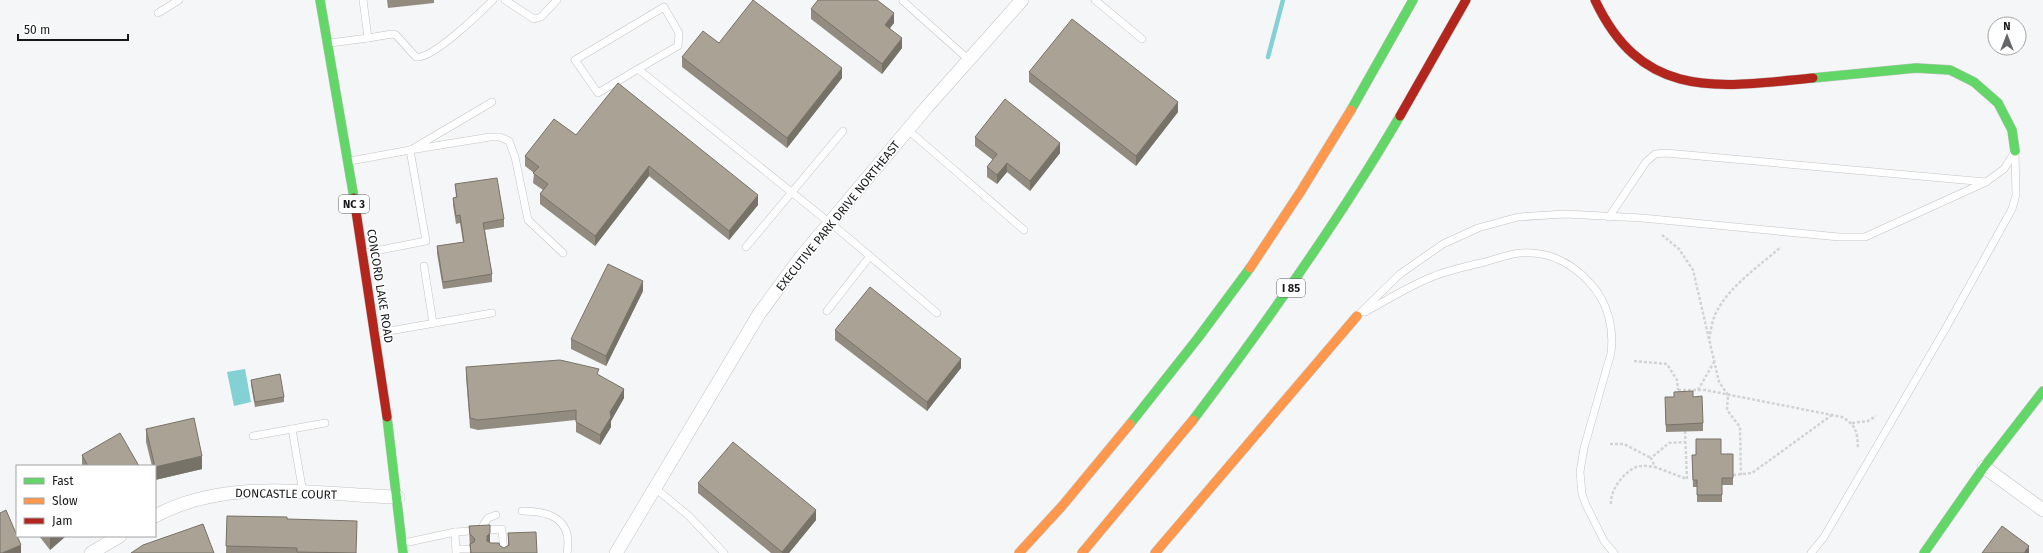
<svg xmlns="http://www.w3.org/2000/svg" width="2043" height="553" font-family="'Fira Sans',sans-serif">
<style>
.water{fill:#83d0d5}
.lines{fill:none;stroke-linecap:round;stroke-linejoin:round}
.stream{stroke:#83d0d5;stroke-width:4.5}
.lane-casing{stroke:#c3c3c4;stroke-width:8}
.street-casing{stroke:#c3c3c4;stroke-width:14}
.fast-casing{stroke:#c3c3c4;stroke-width:10}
.slow-casing{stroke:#c3c3c4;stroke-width:10}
.jam-casing{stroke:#c3c3c4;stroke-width:10}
.path{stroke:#d3d3d4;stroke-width:2.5;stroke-dasharray:3 2;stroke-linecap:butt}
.lane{stroke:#fefefe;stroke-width:7}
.street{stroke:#fefefe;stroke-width:13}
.fast{stroke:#63d668;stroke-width:9}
.slow{stroke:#ff974d;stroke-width:9}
.jam{stroke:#b3261e;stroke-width:9}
.wall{fill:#928c80}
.shaded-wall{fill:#777268}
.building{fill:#aaa395;stroke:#777268}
.labels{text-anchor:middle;stroke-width:3;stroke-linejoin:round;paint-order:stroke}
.shield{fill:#fff;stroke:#5d5d5e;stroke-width:1}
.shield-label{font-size:11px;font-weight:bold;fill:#171819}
.street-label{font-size:12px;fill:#171819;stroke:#fff}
</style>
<rect width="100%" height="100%" fill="#f5f6f7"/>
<path class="water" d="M245,369L251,402L234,406L227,372Z"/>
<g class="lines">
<path class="stream" d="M1268,57L1283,0"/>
<defs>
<g id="lane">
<path d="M505,0L534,19L541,17L557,0"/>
<path d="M1095,0L1142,39"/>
<path d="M903,1L969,60"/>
<path d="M158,13L179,0"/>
<path d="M368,38L392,34L396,35L416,57C432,60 481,12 493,0"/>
<path d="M330,43L368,38L363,0"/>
<path d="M638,69L678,46L679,33L664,7L575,60L598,93L638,69L845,235L937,313"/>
<path d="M908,130L1024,230"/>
<path d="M414,148L492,102"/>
<path d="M410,150L490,137H500L509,141L515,157L528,220L563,253"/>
<path d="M350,161L410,150L426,241L365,253"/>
<path d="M1609,217L1646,162L1655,154L1666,153L1986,182"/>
<path d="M746,247L843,131"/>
<path d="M424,266L433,323"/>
<path d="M827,311L870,256"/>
<path d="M1365,312C1387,300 1409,286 1432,277C1449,270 1467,266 1485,262C1496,259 1509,254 1520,253C1548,251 1572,263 1590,283C1608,302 1614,328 1611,353L1584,448L1580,472L1582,494L1586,505L1604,541L1614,553"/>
<path d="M1359,314L1400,274L1443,244L1478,228L1518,217L1565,214L1642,218L1839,237H1865L1986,182L2004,169L2014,153"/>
<path d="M378,333L492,313"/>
<path d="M253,436L292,429"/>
<path d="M655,488L689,516L724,553"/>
<path d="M303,493L292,429L325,423"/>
<path d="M522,511C550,511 573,519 567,553"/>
<path d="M480,530L488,518L496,515"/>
<path d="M455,532L502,529L504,553"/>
<path d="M404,543L455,532L456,553"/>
<path d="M456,549H470"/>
<path d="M1811,553L1824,537L1947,326L2012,209L2016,195L2015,153"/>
</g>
<g id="street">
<path d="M1984,467L2043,510"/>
<path d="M155,516C229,476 317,495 398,497"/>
<path d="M91,553L120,536"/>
<path d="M616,553L759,314L801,257L926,108L1022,0"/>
</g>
<g id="fast">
<path d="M320,0L354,198"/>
<path d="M1813,78L1916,68L1950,70L1974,82L1998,103L2012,130L2015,151"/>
<path d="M1351,110L1413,0"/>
<path d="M387,417L403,553"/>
<path d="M1193,420C1267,322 1338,222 1400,116"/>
<path d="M1130,424L1198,338L1250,268"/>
<path d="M1924,553L1984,467L2043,391"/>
</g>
<g id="slow">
<path d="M1250,268L1301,191L1351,110"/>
<path d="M1019,553L1063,505L1130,424"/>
<path d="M1082,553L1193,420"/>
<path d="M1155,553L1357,316"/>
</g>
<g id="jam">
<path d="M1595,0C1643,102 1719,87 1813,78"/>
<path d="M1400,116L1466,0"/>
<path d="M354,198L387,417"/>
</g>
</defs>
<use href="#lane" class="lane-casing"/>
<use href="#street" class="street-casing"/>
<use href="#fast" class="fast-casing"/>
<use href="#slow" class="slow-casing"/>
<use href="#jam" class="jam-casing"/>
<g class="path">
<path d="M1662,235L1679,249L1693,270L1719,382L1728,395L1727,410L1740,427L1741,475"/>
<path d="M1709,339C1711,330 1712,319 1717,311C1729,287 1760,265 1781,247"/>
<path d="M1634,361L1667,364L1677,380L1678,390"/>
<path d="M1678,390H1705L1842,417C1857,426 1857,432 1858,448"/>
<path d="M1698,390L1714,362"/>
<path d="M1852,423L1868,421L1876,416"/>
<path d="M1685,431L1687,479L1655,467L1651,458L1669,443L1685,442"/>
<path d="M1610,444H1624L1651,458"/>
<path d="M1733,475L1752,473L1832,415"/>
<path d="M1611,504C1610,490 1623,473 1636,467C1642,465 1648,466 1655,467"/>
</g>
<use href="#lane" class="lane"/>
<use href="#street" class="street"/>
<use href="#fast" class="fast"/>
<use href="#slow" class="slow"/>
<use href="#jam" class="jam"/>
</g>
<g class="wall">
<path d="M387,0H434V3L388,8Z"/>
<path d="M811,9L894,23L890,28L902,48L882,74L811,19Z"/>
<path d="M719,43L842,78L787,148L682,67V57Z"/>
<path d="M1029,72L1178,112L1136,166L1029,82Z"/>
<path d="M576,135L758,205L729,240L649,176L595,246L540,204V194L543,190L533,183L534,173L525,166V156Z"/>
<path d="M975,137L1060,153L1030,191L1007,172L997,184L987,177V167L993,160L975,146Z"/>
<path d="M455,184L504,219V227L485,230L492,274V282L443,289L437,253V246L463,242L460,223L456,224L453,205V198L456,197Z"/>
<path d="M643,291L606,366L571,349V339Z"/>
<path d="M835,330L961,368L927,411L835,340Z"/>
<path d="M466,367L599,375L624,398L611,421V427L600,445L576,432V420L478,430L470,428L466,377Z"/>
<path d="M251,380L284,397V402L255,407L251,385Z"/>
<path d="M1693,397L1703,423V431L1666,432L1665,405Z"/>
<path d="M146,429L202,469L155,480V466H152L146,442Z"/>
<path d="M1733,454V485H1722V502H1697V487H1693L1692,455Z"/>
<path d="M82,455L139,466H82Z"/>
<path d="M698,483L816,520L789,553H771L698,493Z"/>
<path d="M227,516L287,519L357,553H226Z"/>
<path d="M469,526L490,543L504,548L508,545V533L537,553H470Z"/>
<path d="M39,536H66L50,550Z"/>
</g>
<g class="shaded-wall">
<path d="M894,13V23L885,34V25Z"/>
<path d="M902,38V48L882,74V64Z"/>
<path d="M842,68V78L787,148V138Z"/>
<path d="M1178,102V112L1136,166V156Z"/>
<path d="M1060,143V153L1030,191V181Z"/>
<path d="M1007,163V172L997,184V175Z"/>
<path d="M649,166V176L595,246V236Z"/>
<path d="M758,195V205L729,240V231Z"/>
<path d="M643,281V291L606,366V356Z"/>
<path d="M961,359V368L927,411V402Z"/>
<path d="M624,389V398L611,421V427L600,445V435L610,412Z"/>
<path d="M202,456V469L155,480V467Z"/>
<path d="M816,510V520L789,553H782V552Z"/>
<path d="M490,533V543L487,546V536Z"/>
<path d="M50,536H66L50,550Z"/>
<path d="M21,545V553H2Z"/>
<path d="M2029,546V553H2024Z"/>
</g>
<g class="building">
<path d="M753,0L842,68L787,138L682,57L703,31L719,43Z"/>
<path d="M818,0H877L894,13L885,25L902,38L882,64L811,9Z"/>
<path d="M1072,19L1178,102L1136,156L1029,72Z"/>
<path d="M618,83L758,195L729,231L649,166L595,236L540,194L548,184L533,173L539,167L525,156L554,119L576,135Z"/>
<path d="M1005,99L1060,143L1030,181L1007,163L997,175L987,167L997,154L975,137Z"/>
<path d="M497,178L504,219L483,223L492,274L443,282L437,246L464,242L460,215L456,216L453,198L457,197L455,184Z"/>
<path d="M608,264L643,281L606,356L571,339Z"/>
<path d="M870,287L961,359L927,402L835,330Z"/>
<path d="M560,360L599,369L597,374L624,389L610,412L611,417L600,435L576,422V410L478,420L470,418L466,367Z"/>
<path d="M280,374L284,397L255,402L251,380Z"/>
<path d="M1693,391V397L1702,396L1703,423L1666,425L1665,397H1674V392Z"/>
<path d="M194,418L202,456L155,467L146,429Z"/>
<path d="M120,433L139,466H88L82,455Z"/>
<path d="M1696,439H1721V454H1733V478H1722V495H1697V480H1693L1692,455H1696Z"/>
<path d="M733,442L816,510L782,552L698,483Z"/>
<path d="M6,510L21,545L2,553H0V513Z"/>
<path d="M227,516L287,517V519L357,521L356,553L297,552V548L226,546Z"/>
<path d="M203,524L214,553H131L143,545Z"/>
<path d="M490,525V533L487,536V541L491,543H499L500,546L504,548L509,545L508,533L536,532L537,553H471L470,544L474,542L475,539L470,534L469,526Z"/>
<path d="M2002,526L2029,546L2024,553H1982Z"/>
</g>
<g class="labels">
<g class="shield">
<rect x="339" y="195" width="30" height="18" rx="3"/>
<rect x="1277" y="279" width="28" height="18" rx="3"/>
</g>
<g class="shield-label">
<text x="354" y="208">NC 3</text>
<text x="1291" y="292">I 85</text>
</g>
<g class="street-label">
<text transform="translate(838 216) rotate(-51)" y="4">EXECUTIVE PARK DRIVE NORTHEAST</text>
<text transform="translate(380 286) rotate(81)" y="4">CONCORD LAKE ROAD</text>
<text transform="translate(286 494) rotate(1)" y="4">DONCASTLE COURT</text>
</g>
</g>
<rect x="16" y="465" width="140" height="72" fill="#ffffff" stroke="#a2a3a3"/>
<rect x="24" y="478" width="20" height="6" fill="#63d668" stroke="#a2a3a3"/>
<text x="52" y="485" font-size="12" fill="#171819">Fast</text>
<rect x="24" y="498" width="20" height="6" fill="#ff974d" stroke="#a2a3a3"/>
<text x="52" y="505" font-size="12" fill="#171819">Slow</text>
<rect x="24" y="518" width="20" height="6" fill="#b3261e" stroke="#a2a3a3"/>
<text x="52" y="525" font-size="12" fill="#171819">Jam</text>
<g transform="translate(2007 36)"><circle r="19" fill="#ffffff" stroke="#a2a3a3"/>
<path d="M0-3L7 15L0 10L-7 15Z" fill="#656667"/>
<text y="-6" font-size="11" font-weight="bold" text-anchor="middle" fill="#171819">N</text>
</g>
<path d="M18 34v6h110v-6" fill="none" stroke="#171819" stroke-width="2"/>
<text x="24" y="34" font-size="12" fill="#171819" stroke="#ffffff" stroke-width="3" paint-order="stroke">50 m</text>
</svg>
